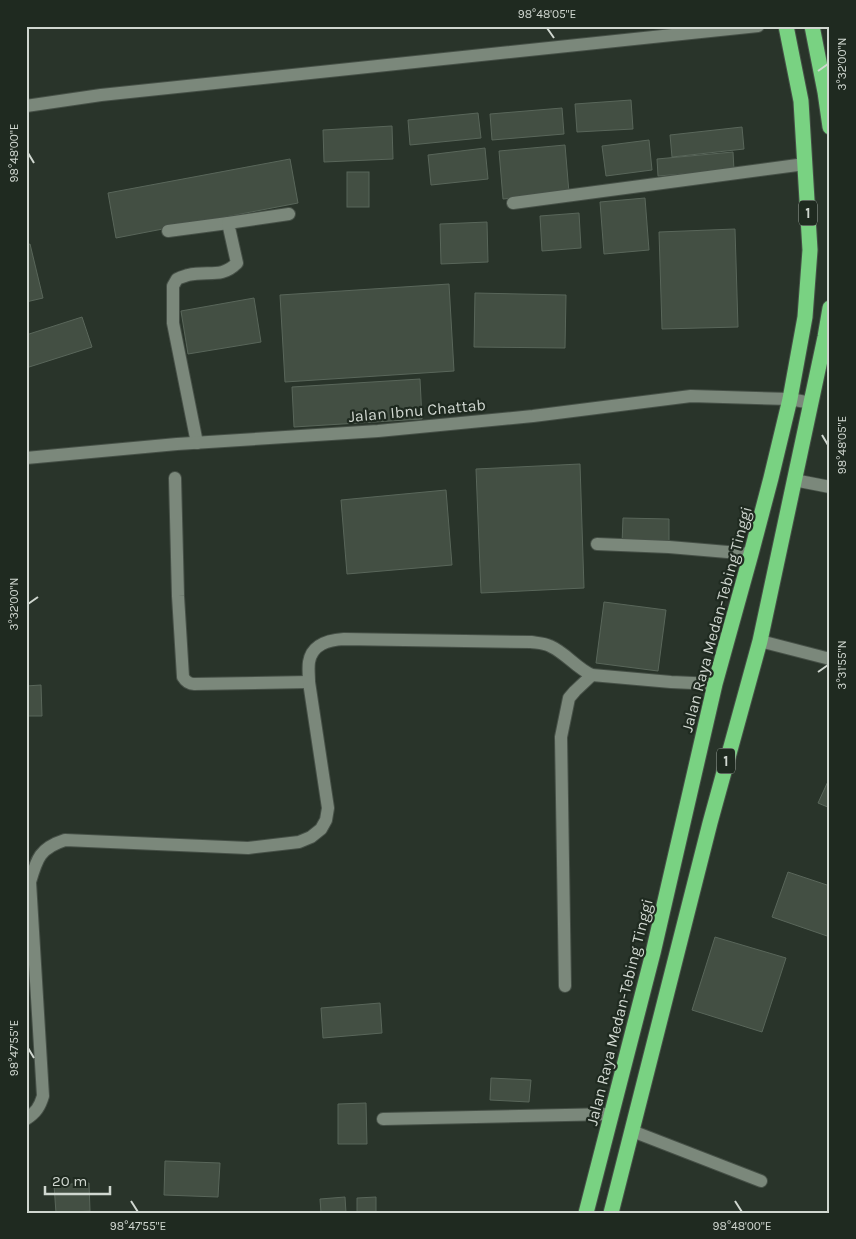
<svg xmlns="http://www.w3.org/2000/svg" width="856" height="1239" font-family="Karla,sans-serif">
<style>
.building{fill:#434f43;stroke:#59665a}
.lines{fill:none;stroke-linecap:round;stroke-linejoin:round}
.minor-casing{stroke:#465047;stroke-width:14}
.highway-casing{stroke:#465047;stroke-width:17}
.minor{stroke:#7b887b;stroke-width:12}
.highway{stroke:#79d282;stroke-width:15}
.ticks{fill:none;stroke:#d0d7d0;stroke-width:2}
.labels{text-anchor:middle;stroke-width:4.5;stroke-linejoin:round;paint-order:stroke}
.shield{fill:#1f2a20;stroke:#9ba39b;stroke-width:1}
.shield-label{font-size:15px;font-weight:bold;fill:#d0d7d0}
.street-label{font-size:16px;fill:#d0d7d0;stroke:#1f2a20}
.neatline{fill:none;stroke:#d0d7d0;stroke-width:2}
.ticks-label{font-size:12px;text-anchor:middle;fill:#d0d7d0}
</style>
<rect width="100%" height="100%" fill="#29342a"/>
<g class="building">
<path d="M631,100L633,129L577,132L575,104Z"/>
<path d="M562,108L564,134L492,140L490,114Z"/>
<path d="M478,113L481,138L410,145L408,120Z"/>
<path d="M392,126L393,159L324,162L323,130Z"/>
<path d="M742,127L744,149L672,157L670,135Z"/>
<path d="M649,140L652,170L606,176L602,146Z"/>
<path d="M565,145L569,193L503,199L499,151Z"/>
<path d="M485,148L488,179L431,185L428,155Z"/>
<path d="M733,152L734,170L658,176L657,159Z"/>
<path d="M290,159L298,203L116,238L108,193Z"/>
<rect x="347" y="172" width="22" height="35"/>
<path d="M645,198L649,250L604,254L600,202Z"/>
<path d="M579,213L581,248L542,251L540,216Z"/>
<path d="M487,222L488,262L441,264L440,224Z"/>
<path d="M735,229L738,327L662,329L659,232Z"/>
<path d="M30,244L43,298L26,302V245Z"/>
<path d="M449,284L454,371L285,382L280,295Z"/>
<path d="M475,293L566,295L565,348L474,347Z"/>
<path d="M254,298L261,342L188,354L181,311Z"/>
<path d="M82,317L92,347L26,368V335Z"/>
<path d="M420,379L422,419L294,427L292,387Z"/>
<path d="M580,464L584,588L481,593L476,469Z"/>
<path d="M446,490L452,565L347,574L341,500Z"/>
<path d="M623,518L669,519V544H622Z"/>
<path d="M604,602L666,610L658,671L596,663Z"/>
<path d="M41,685L42,716H26V686Z"/>
<path d="M830,777V808L818,803Z"/>
<path d="M788,872L830,886V937L772,917Z"/>
<path d="M715,937L786,958L762,1032L692,1010Z"/>
<path d="M380,1003L382,1033L323,1038L321,1008Z"/>
<path d="M491,1078L531,1080L529,1102L490,1100Z"/>
<path d="M366,1103L367,1144H338V1104Z"/>
<path d="M165,1161L220,1163L218,1197L164,1195Z"/>
<path d="M89,1183L90,1211L56,1213L54,1185Z"/>
<path d="M345,1197L346,1213H321L320,1199Z"/>
<path d="M376,1197V1213H357V1198Z"/>
</g>
<g class="lines">
<defs>
<g id="minor">
<path d="M26,106L101,95L758,26"/>
<path d="M513,203L805,164"/>
<path d="M168,231L228,223"/>
<path d="M197,443L173,323V286L177,279C181,277 185,276 188,275C208,270 221,279 237,263L228,223L289,214"/>
<path d="M26,458L177,444L378,431L533,416L691,396L790,399L811,403"/>
<path d="M175,478L178,596L183,677C186,682 189,684 194,684L309,682"/>
<path d="M794,480L830,487"/>
<path d="M597,544L669,547L751,554"/>
<path d="M760,641L830,659"/>
<path d="M565,986L561,737L569,698L575,691L592,675"/>
<path d="M26,1119C36,1113 40,1106 43,1096L30,882C37,858 40,848 65,840L248,848L299,842L311,837L321,829L326,820L328,808L309,682C309,676 308,668 309,662C312,644 328,640 344,639L531,642C537,643 544,643 550,646C566,653 576,668 592,675L671,682L715,684"/>
<path d="M383,1119L612,1114"/>
<path d="M632,1131L761,1181"/>
</g>
<g id="highway">
<path d="M812,26L825,92L830,127"/>
<path d="M586,1213L653,953L715,684L751,554L771,478L790,399L805,317L810,250L801,101L786,26"/>
<path d="M611,1213L710,823L760,641L825,337L830,308"/>
</g>
</defs>
<use href="#minor" class="minor-casing"/>
<use href="#highway" class="highway-casing"/>
<use href="#minor" class="minor"/>
<use href="#highway" class="highway"/>
</g>
<path class="ticks" d="M547,28L554,38M818,71L828,64M28,153L34,163M822,435L828,445M28,604L38,597M818,672L828,665M28,1048L34,1058M131,1201L138,1212M735,1201L742,1212"/>
<g class="labels">
<g class="shield">
<rect x="799" y="200.5" width="18" height="25" rx="4"/>
<rect x="717" y="748.5" width="18" height="25" rx="4"/>
</g>
<g class="shield-label">
<text x="808" y="218">1</text>
<text x="726" y="766">1</text>
</g>
<g class="street-label">
<text transform="translate(417 410) rotate(-5)" y="6">Jalan Ibnu Chattab</text>
<text transform="translate(716 619) rotate(-75)" y="6">Jalan Raya Medan-Tebing Tinggi</text>
<text transform="translate(619 1012) rotate(-76)" y="6">Jalan Raya Medan-Tebing Tinggi</text>
</g>
</g>
<rect width="856" height="1239" fill="none" stroke="#1f2a20" stroke-width="55"/>
<path d="M45 1186v8h65v-8" fill="none" stroke="#d0d7d0" stroke-width="2.5"/>
<text x="52" y="1186" font-size="15" fill="#d0d7d0" stroke="#1f2a20" stroke-width="4" paint-order="stroke">20 m</text>
<rect x="28" y="28" width="800" height="1184" class="neatline"/>
<g class="ticks-label">
<text x="547" y="18">98°48'05"E</text>
<text transform="translate(842 64) rotate(-90)" y="4">3°32'00"N</text>
<text transform="translate(14 153) rotate(-90)" y="4">98°48'00"E</text>
<text transform="translate(842 445) rotate(-90)" y="4">98°48'05"E</text>
<text transform="translate(14 604) rotate(-90)" y="4">3°32'00"N</text>
<text transform="translate(842 665) rotate(-90)" y="4">3°31'55"N</text>
<text transform="translate(14 1048) rotate(-90)" y="4">98°47'55"E</text>
<text x="138" y="1230">98°47'55"E</text>
<text x="742" y="1230">98°48'00"E</text>
</g>
</svg>
